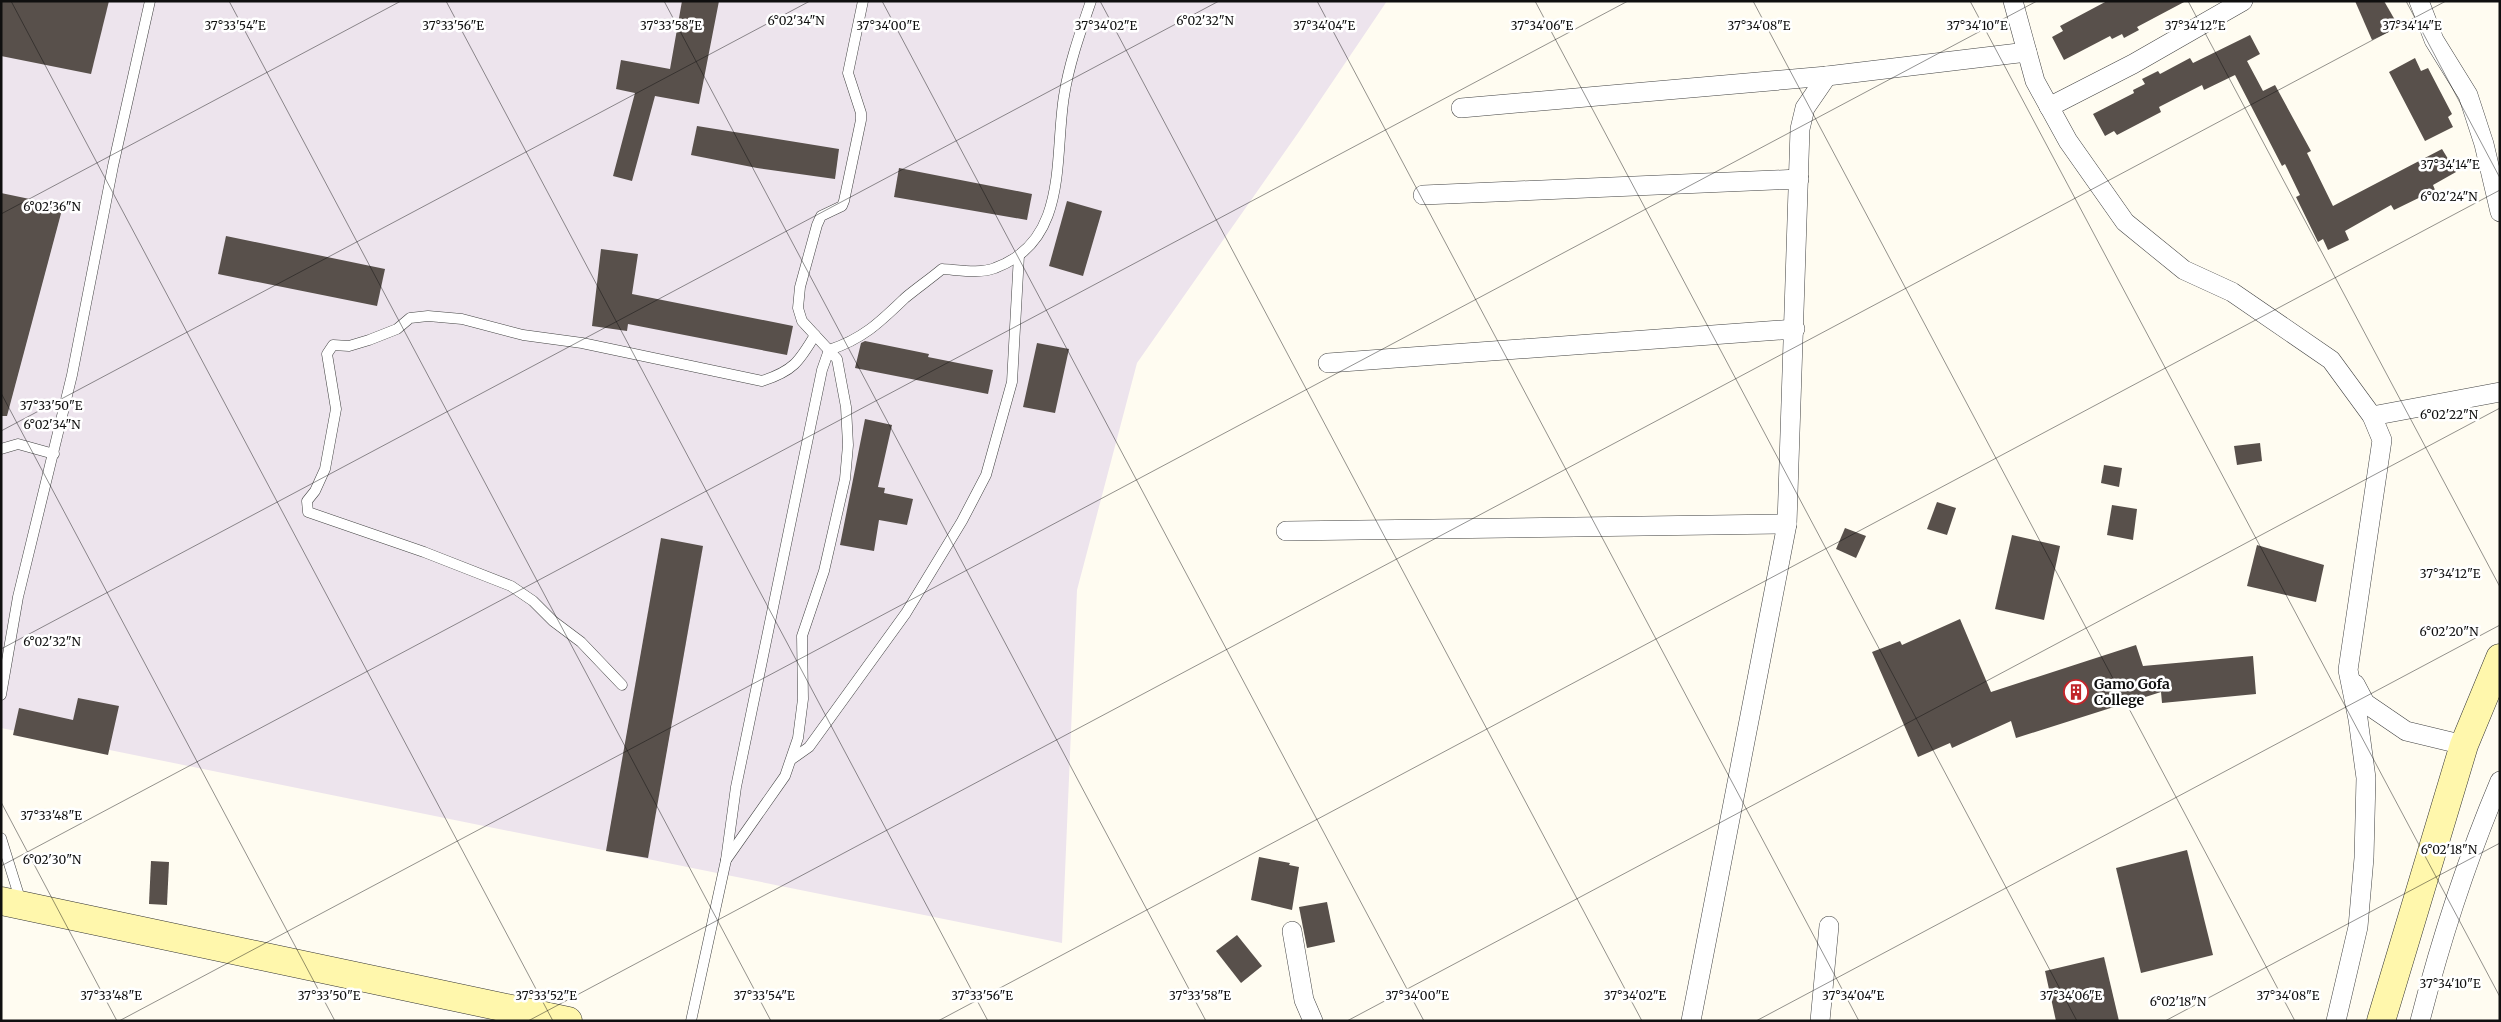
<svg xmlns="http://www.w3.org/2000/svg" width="2501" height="1022" font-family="Merriweather,serif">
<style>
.industrial{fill:#ede4ed}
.building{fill:#58504b}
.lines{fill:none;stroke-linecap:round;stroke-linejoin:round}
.lane-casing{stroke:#424242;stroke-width:11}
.street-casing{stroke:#424242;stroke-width:20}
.secondary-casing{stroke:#313131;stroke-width:29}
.lane{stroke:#fff;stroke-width:10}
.street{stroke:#fff;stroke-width:19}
.secondary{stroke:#fff7ac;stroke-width:28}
.ticks{fill:none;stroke:#0f0f0f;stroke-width:1;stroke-opacity:0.45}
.labels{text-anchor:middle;stroke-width:5;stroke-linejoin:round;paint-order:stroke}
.poi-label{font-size:14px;font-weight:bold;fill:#0f0f0f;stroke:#fff;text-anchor:start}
.ticks-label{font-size:12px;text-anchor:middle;fill:#0f0f0f;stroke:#fff;stroke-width:5;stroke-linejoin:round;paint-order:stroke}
</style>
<rect width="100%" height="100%" fill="#fffcf1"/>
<path class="industrial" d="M1,1H1387L1298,133L1137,363L1077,590L1062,943L1,728Z"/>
<g class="building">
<path d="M1,1H109L91,74L1,56Z"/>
<path d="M682,1H719L699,104L655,96L632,181L613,176L635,93L616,89L621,60L670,69Z"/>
<path d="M2107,1H2186L2137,27L2139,30L2124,38L2122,34L2112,39L2110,36L2064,60L2052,37L2063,31L2060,26Z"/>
<path d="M2355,1H2384L2399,27L2372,40Z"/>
<path d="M2250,35L2260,54L2247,61L2263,91L2275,85L2311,151L2307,153L2333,206L2442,149L2456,172L2433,185L2435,190L2394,210L2391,205L2345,231L2349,240L2328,250L2323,239L2318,242L2296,197L2300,195L2285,164L2282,166L2235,75L2204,90L2202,85L2159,107L2161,112L2117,135L2114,131L2105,136L2093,114L2134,93L2133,90L2145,84L2142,79L2158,71L2160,74L2190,58L2193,63Z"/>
<path d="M2415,58L2421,71L2428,68L2452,114L2448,117L2453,127L2425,141L2389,72Z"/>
<path d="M697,126L839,149L835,179L757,168L691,155Z"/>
<path d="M899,168L1032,194L1027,220L894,197Z"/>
<path d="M1,193L63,206L7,416H1Z"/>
<path d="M1067,201L1102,211L1083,276L1049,266Z"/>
<path d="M226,236L385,269L377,306L218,274Z"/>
<path d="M601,249L638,254L632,294L793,326L787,355L628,324L627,331L592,326Z"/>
<path d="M865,341L929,354L928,357L993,370L988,394L855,368L861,343Z"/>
<path d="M1037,343L1069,349L1055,413L1023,407Z"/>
<path d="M865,419L892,425L878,487L885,488L884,493L913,499L907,525L879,520L874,551L840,545Z"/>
<path d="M2260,443L2262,461L2237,465L2234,446Z"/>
<path d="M2104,465L2122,468L2119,487L2101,483Z"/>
<path d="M1937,502L1956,508L1947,535L1927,529Z"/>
<path d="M2112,505L2137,509L2133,540L2107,535Z"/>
<path d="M1845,528L1866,536L1856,558L1836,549Z"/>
<path d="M2012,535L2060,546L2044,620L1995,609Z"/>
<path d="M661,538L703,546L648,858L606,851Z"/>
<path d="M2257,545L2324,565L2316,602L2247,586Z"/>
<path d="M1960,619L1991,692L2136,645L2143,666L2253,656L2256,694L2162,703L2161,692L2016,738L2011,721L1952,748L1950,743L1918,757L1872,652L1900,641L1902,645Z"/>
<path d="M78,698L119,706L108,755L13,735L19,708L73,720Z"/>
<path d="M2187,850L2213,955L2141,973L2116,868Z"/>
<path d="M1259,857L1290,863L1289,865L1299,867L1292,910L1251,900Z"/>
<path d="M151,861L169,862L167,905L149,904Z"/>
<path d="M1327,902L1335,942L1307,948L1299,907Z"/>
<path d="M1237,935L1262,966L1241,983L1216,951Z"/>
<path d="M2104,957L2119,1021H2056L2045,971Z"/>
</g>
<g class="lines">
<defs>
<g id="lane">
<path d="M829,350C863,339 880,322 905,298C917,288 930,279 942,269C959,270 980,274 995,268C1069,241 1054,158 1064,96C1069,64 1080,33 1091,1"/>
<path d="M1,449L18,444L54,454"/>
<path d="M622,685L581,642L553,621L533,601L511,586L424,552L308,512L307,501L315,491L325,469L336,409L327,354L333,345L349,346L369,340L397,329L410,318L428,316L462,319L523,335L582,343L762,381C793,371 799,362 815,335"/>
<path d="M1,695L18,597L72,375L113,166L150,1"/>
<path d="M792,759L809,747L906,613L962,521L986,475L1012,382L1019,255"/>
<path d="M1,838L21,902"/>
<path d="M726,860L785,776L798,738L803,699L802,636L824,571L845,479L848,445L846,407L837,359L802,321L798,308L800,287L817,225L821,216L842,206L844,201L861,120V113L848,73L863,1"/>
<path d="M691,1021L726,860L736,787L822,370L829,350"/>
</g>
<g id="street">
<path d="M2013,1L2035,81L2068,141L2125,222L2184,270L2232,292L2331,360L2372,416L2382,440L2348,670L2358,719L2366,778L2364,858L2358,927L2336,1021"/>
<path d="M2419,1L2434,40L2468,95L2484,144L2500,212"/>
<path d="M2049,107L2133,64L2243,1"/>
<path d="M1461,108L1827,76"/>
<path d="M1423,195L1799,179"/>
<path d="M1328,363L1795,329"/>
<path d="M2372,416L2500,392"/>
<path d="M1286,531L1787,524"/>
<path d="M2355,684L2365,703L2406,731L2464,745"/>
<path d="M1292,931L1304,1000L1313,1021"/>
<path d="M1691,1021L1787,524L1800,129L1805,108L1827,76L2027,52"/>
<path d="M1820,1021L1829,926"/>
<path d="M2420,1021C2441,939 2467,859 2500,781"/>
</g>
<g id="secondary">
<path d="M1,901L568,1021"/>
<path d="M2381,1021L2464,745L2500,658"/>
</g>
</defs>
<use href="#lane" class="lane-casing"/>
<use href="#street" class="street-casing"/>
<use href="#secondary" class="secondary-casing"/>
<use href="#lane" class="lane"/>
<use href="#street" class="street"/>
<use href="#secondary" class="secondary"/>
</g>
<path class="ticks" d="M11,1L553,1021M229,1L771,1021M446,1L988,1021M664,1L1206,1021M882,1L1424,1021M1100,1L1642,1021M1317,1L1859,1021M1535,1L2077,1021M1753,1L2295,1021M1970,1L2500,997M2188,1L2500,587M2406,1L2500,178M1,214L401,1M1,393L335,1021M1,431L810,1M1,649L1219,1M1,802L117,1021M1,866L1628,1M119,1021L2037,1M528,1021L2446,1M938,1021L2500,190M1347,1021L2500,408M1756,1021L2500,625M2165,1021L2500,843"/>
<defs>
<symbol id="building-ring" viewBox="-11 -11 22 22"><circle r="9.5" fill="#fff" stroke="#c1252a" stroke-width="1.5"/><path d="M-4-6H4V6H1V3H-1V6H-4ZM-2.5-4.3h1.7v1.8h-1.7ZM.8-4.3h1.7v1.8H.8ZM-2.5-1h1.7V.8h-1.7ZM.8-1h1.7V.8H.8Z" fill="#c1252a"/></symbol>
</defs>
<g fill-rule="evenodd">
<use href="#building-ring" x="2062" y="678" width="28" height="28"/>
</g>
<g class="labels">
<g class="poi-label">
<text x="2094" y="689">Gamo Gofa<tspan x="2094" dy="16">College</tspan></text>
</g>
</g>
<g class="ticks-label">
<text x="796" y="25">6°02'34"N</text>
<text x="1205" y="25">6°02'32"N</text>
<text x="235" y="30">37°33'54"E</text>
<text x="453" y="30">37°33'56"E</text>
<text x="671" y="30">37°33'58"E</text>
<text x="888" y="30">37°34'00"E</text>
<text x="1106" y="30">37°34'02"E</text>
<text x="1324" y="30">37°34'04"E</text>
<text x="1542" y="30">37°34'06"E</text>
<text x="1759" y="30">37°34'08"E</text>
<text x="1977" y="30">37°34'10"E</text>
<text x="2195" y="30">37°34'12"E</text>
<text x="2412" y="30">37°34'14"E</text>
<text x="2450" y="169">37°34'14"E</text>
<text x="2449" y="201">6°02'24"N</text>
<text x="52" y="211">6°02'36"N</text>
<text x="51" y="410">37°33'50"E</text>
<text x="2449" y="419">6°02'22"N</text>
<text x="52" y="429">6°02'34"N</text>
<text x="2450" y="578">37°34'12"E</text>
<text x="2449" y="636">6°02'20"N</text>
<text x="52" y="646">6°02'32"N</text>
<text x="51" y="820">37°33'48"E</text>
<text x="2449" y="854">6°02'18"N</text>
<text x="52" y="864">6°02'30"N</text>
<text x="2450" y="988">37°34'10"E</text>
<text x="111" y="1000">37°33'48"E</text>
<text x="329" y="1000">37°33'50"E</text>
<text x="546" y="1000">37°33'52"E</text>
<text x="764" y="1000">37°33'54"E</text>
<text x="982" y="1000">37°33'56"E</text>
<text x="1200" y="1000">37°33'58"E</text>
<text x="1417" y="1000">37°34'00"E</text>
<text x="1635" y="1000">37°34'02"E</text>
<text x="1853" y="1000">37°34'04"E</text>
<text x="2071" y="1000">37°34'06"E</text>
<text x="2288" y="1000">37°34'08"E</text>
<text x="2178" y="1006">6°02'18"N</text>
</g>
<rect width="2501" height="1022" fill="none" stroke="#0f0f0f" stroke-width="5"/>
</svg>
